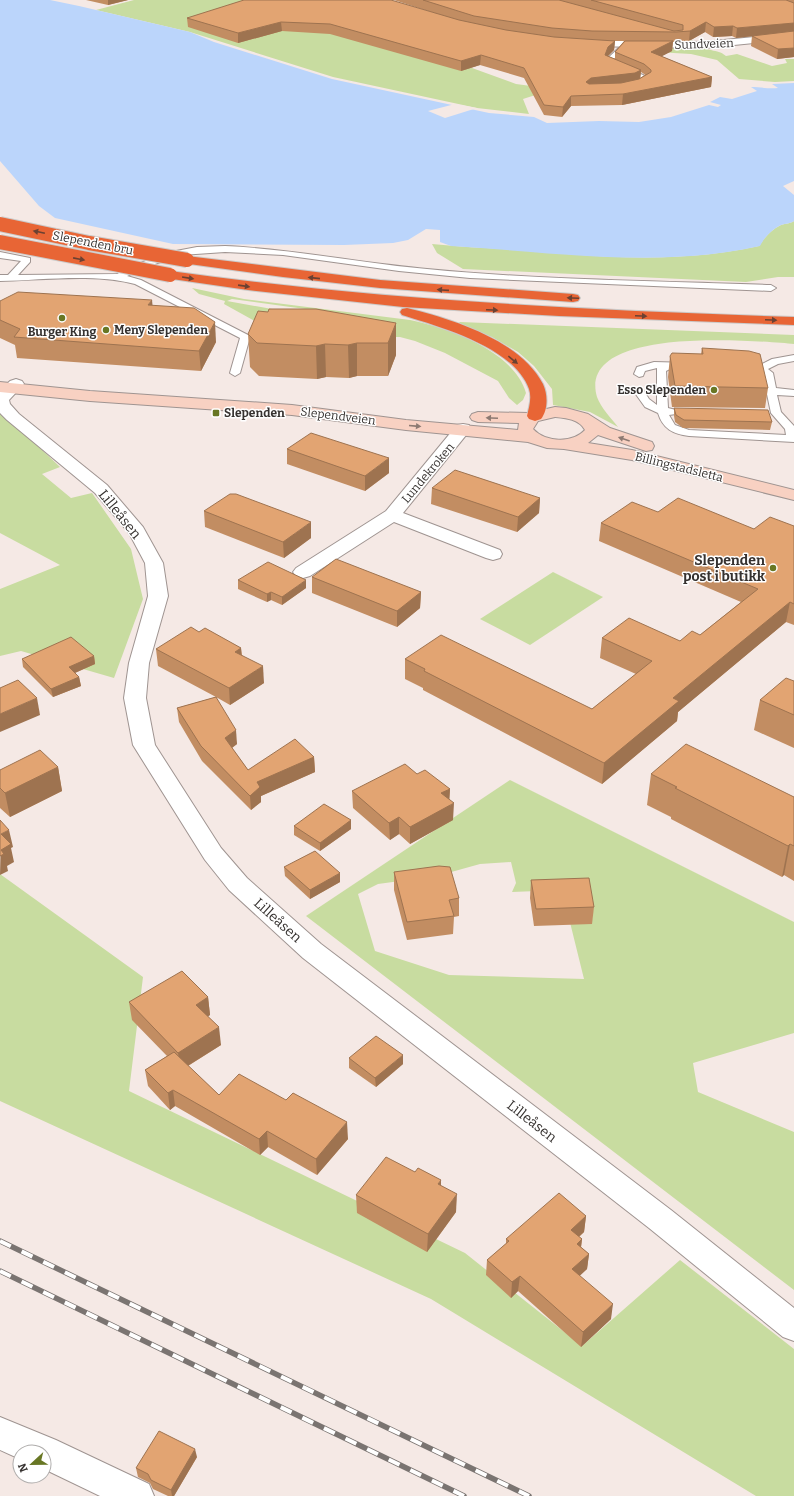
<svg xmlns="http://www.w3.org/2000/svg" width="794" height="1496" font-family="Bitter,serif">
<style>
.green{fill:#c8dca0;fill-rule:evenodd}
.water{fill:#bbd5fb}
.pier{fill:#f5e9e5}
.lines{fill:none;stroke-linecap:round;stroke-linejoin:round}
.service-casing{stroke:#9f9491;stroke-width:2}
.minor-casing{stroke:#9f9491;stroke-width:2}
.secondary-casing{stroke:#9f9491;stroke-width:2}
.motorway-casing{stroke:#cbcac9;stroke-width:2}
.service{fill:#fff;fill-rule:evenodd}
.minor{fill:#fff;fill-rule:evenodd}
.secondary{fill:#f8d1c2;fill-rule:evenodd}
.motorway{fill:#e86535;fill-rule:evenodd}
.rail-casing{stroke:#7a7471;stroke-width:5.5}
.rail{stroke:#fff;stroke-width:4;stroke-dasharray:12;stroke-linecap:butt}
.motorway-bridge-casing{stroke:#cbcac9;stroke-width:16;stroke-linecap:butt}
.motorway-bridge{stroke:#e86535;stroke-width:14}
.wall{fill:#c28d62;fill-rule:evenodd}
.shaded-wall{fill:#9e7350}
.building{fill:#e2a472;stroke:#9e7350}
.oneway{fill:#6b4132}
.oneway2{fill:#8d7a72}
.poi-dot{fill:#687724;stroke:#fff;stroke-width:1.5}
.labels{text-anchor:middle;stroke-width:3;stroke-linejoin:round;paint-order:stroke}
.far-street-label{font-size:12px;fill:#363230;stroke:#fff}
.far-poi-label{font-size:12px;font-weight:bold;fill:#363230;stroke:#fff;text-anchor:start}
.street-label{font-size:14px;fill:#363230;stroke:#fff}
.poi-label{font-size:14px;font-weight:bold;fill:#363230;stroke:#fff;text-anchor:end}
</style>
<rect width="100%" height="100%" fill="#f5e9e5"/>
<g class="green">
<path d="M134,0H320L381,35L516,84L554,89L523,99L529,114L477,108L333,77L190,32L96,10Z"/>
<path d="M689,39C696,43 703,49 711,50C718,52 720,51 726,56L737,54L772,66L787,63L785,59H794V81L775,82L739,79L717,60L691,54L639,51L636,40Z"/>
<path d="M794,221V277H778L746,282L463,269L437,253L432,244C461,247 489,248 517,250C598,257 680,264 759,246C764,238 772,229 781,225C786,223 790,224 794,221Z"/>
<path d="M192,288L244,299L410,320C449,328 514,351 526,393L523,400L517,405L509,398L498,381L445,353L415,341L400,337H375L260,324L224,304L225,301L199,294ZM232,299L327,312L322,318L227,301Z"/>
<path d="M460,322L794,335V344C757,341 576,324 597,397C601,408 611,418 618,427L590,412L553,405L552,389L534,366L518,352L492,337L458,324Z"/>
<path d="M0,410L60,467L42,474L71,498L92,493L131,549L143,599L114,678L21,651L0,656V589L60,565L0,533Z"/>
<path d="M553,572L603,597L530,645L480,619Z"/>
<path d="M510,780L794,922V1033L693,1063L698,1092L794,1132V1290L306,916ZM511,862L516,883L512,892L562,890L584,979L449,975L375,951L358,894L378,884L437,876L480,864Z"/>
<path d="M0,874L143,977L129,1091L465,1253L582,1346L680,1260L794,1349V1496H756L431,1299L0,1101Z"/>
</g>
<path class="water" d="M0,0H50L79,6L190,32L214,42L332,79L489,113L534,117L547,123L599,121L639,122L671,117L709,105L718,107L721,105L710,102L720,97L732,99L757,91L751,87C761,87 768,89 778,88L772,84L794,83V181L783,186L794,195V221C790,224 786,223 781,225C772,229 764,238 760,246C658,269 553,252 451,246L440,242V230L426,229L408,240L393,243L344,245L173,244L55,218L39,206L0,161Z"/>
<path class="pier" d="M455,104L477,108L445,118L428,111Z"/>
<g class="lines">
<defs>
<g id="service">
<path d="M624,43L627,45L613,60V63L643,75L649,81L644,86L634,88V86L642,81L639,77L606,64L608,58Z"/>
<path d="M225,246C293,249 359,263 427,269C541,280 656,281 771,285L776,288L771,291L470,278L399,271L283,255L225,252L181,255L149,266L127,276L141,280L248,335L250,337L240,373L235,376L230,373L240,338L135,284C95,273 42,280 0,281V275H8L21,261L0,258V252L30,258V262L18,275L117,274L143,262L176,251L197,247Z"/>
<path d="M794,355V361L778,364L768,369L773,373L776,388L794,390V396L777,395L781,412L794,426V442L689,436C673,434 663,429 658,413L645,407L635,393L640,390L644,391L649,399L657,405V368L645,371L643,376L639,377L634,374L637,367L654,362L691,363L693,365L691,367L672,368L666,371L668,408L676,410L677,412L676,414L669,415L675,425L689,430L786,435L785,429L771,413L763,375L754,370L741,368L740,366L745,363L760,365L772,359Z"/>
</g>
<g id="minor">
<path d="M794,33V39L704,48L584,46L579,43L584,40L704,42Z"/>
<path d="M16,379L22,381L24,384L9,400L10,404L19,414L107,485L143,527L163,563L168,596L149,663L146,698L155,745L221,848L247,878L321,944L671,1210L794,1308V1341L783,1337L649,1228L303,958L229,890L205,860L133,745L124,698L129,663L148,596L145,563L129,533L95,493L7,420L0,413V391L10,381Z"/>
<path d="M463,424L469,425L471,429L403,513L500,550L502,554L500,558L493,560L486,558L394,522L310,576L303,578L296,576L293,572L296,568L386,511L457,425Z"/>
<path d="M0,1417L56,1440L149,1484L154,1496H100L44,1469V1452H20V1459L0,1450Z"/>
</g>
<path id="secondary" d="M0,382L90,391L292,405L406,420L518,430L519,423L478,422L472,420L470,417L472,414L478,412L529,413L555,407L566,408L588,414L610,428L652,442L654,446L652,450L646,451L598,435L588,443L632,450L794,490V500L632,460L564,449L547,448L528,442L406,430L292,415L90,401L0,392ZM555,417C566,418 579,419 585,430C572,444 545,442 533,429L538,421Z"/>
<g id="motorway">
<path d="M187,256L380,280L573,294L578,295L580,298L578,301L573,302L380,288L283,277L182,263L180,260L182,257Z"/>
<path d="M170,271C378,300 585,310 794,317V325L559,316L403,307L248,290L165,278L163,275L165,272Z"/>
<path d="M407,308C452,319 520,340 543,384C548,395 548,410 541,419L535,421L529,419L527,416C529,407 532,398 529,389C514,347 440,327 402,315L400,312L402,309Z"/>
</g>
</defs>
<use href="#service" class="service-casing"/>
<use href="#minor" class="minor-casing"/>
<use href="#secondary" class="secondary-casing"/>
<use href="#motorway" class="motorway-casing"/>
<use href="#service" class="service"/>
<use href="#minor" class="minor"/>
<use href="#secondary" class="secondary"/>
<use href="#motorway" class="motorway"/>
<defs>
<g id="rail">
<path d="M0,1241L529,1496"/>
<path d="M0,1271L464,1496"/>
</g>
</defs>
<use href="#rail" class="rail-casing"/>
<use href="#rail" class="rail"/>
<defs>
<g id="motorway-bridge">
<path d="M0,224L89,243L187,260"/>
<path d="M0,242L170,275"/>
</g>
</defs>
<use href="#motorway-bridge" class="motorway-bridge-casing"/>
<use href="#motorway-bridge" class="motorway-bridge"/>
</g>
<g class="wall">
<path d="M86,0H128L108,5Z"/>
<path d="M394,0H794V57L777,59L751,46L752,36L736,38L732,36L713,37L705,32L689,41L673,42L672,51L661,56L712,77L711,87L622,105L571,106L562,117L544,115L524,78L480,65L461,71L330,34L282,31L238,43L188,27L187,18L434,13ZM615,41H624L615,52V59L608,56L614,50ZM641,72L644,74L645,75L640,78Z"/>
<path d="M0,301L152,306L216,342L201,371L17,358L15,345L0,338Z"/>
<path d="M396,323V355L388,376H357L349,378L326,377L317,379L259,376L250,367L248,334Z"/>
<path d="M702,348L768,388L765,408L672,407L668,377L670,356L701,354Z"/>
<path d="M674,408L772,422L770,430L683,428L675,422L674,416Z"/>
<path d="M287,449L389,473L365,491L287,464Z"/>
<path d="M432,488L540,498L539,513L517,532L431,504Z"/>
<path d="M204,511L311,538L284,558L205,527Z"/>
<path d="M658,512L754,529L794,526V625L786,622L678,712L677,721L602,784L423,690V688L405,679V659L592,709L636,674L600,658L602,638L680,641L700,635L741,602L599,541L601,523Z"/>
<path d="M312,577L421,592L420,608L397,627L312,593Z"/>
<path d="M238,580L306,588L282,605L271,600L267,602L238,589Z"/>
<path d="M199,632L241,648L242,655L264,683L230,705L216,697L237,744L232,748L248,770L314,757L315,772L261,796V802L251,810L202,761L179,722L177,708L216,697L158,666L156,649Z"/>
<path d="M94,656L95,664L75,673L79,677L81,686L53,697L23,667L22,659Z"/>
<path d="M794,681V748L754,730L760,700Z"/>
<path d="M58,767L62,791L10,817L0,808V770Z"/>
<path d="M417,774L450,789L449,800L453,820L410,844L399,834L390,840L353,808L352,791Z"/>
<path d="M651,774L794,797V881L784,875L782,877L671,819V817L647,805Z"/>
<path d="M351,820V829L320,851L294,835V826Z"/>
<path d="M284,867L340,882L310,899L285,876Z"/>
<path d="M394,872L459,898V916L454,917L453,934L407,940L394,890Z"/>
<path d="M531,880L594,907L592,924L534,926L530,898Z"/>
<path d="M208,997L210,1015L208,1016L221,1045L188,1066L219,1095L348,1139L317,1175L268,1147L260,1155L175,1106L170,1110L148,1086L145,1070L167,1056L132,1020L129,1002Z"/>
<path d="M349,1058L403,1064L376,1087L349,1068Z"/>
<path d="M441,1186L456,1212L427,1252L357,1213L356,1195Z"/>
<path d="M586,1216L584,1232L579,1237L582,1239L581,1247L589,1254L587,1269L579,1276L611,1319L581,1347L518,1291L511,1298L486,1275L487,1260L506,1244V1239Z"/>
<path d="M197,1457L174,1496H168L153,1489L150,1483L138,1477L136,1468Z"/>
</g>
<g class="shaded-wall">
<path d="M108,0H128L108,5Z"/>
<path d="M281,22L282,31L238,43V33Z"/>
<path d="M706,22L705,32L689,41L690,31Z"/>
<path d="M794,23V32L736,38L737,28Z"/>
<path d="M733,26L732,36L713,37L714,27Z"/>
<path d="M615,41L614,50L607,57L605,55L608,47Z"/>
<path d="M673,41L672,51L651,62V52Z"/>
<path d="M794,48V57L777,59L778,49Z"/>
<path d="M481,55L480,65L461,71V61Z"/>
<path d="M641,70L640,81L590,89L586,82L591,78Z"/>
<path d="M712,77L711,87L622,105L623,94Z"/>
<path d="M571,96V106L562,117L563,107Z"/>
<path d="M152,300L154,320L148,305Z"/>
<path d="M215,322L216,342L201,371L199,351Z"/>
<path d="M396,323V355L388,376V343Z"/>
<path d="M357,343V376L349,378L348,345Z"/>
<path d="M325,344L326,377L317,379L316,346Z"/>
<path d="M389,458V473L365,491V476Z"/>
<path d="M540,498L539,513L517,532L518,517Z"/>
<path d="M311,522V538L284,558L283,542Z"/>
<path d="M306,580V588L282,605V597Z"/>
<path d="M271,592V600L267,602V594Z"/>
<path d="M421,592L420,608L397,627V611Z"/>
<path d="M790,602L786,622L678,712L677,721L602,784L604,763L673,698Z"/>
<path d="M241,648L242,664L235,652Z"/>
<path d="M94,656L95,664L70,675L69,667Z"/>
<path d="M263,666L264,683L230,705L229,688Z"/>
<path d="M79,677L81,686L53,697L51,689Z"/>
<path d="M37,698L40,715L0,732V714Z"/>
<path d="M236,730L237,744L226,752L225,738Z"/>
<path d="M314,757L315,772L261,796V802L251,810L250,796L257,782Z"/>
<path d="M58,767L62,791L10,817L5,793Z"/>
<path d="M450,789L449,806L454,803L453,820L410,844V827L441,793Z"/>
<path d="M399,817V834L390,840L389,823Z"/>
<path d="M351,820V829L320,851V843Z"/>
<path d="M9,830L13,847L11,848L14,862L7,866L8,871L0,875L1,834Z"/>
<path d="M790,844L784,875L782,877L788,846Z"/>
<path d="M340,873V882L310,899V890Z"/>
<path d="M208,997L210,1015L198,1023L196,1005Z"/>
<path d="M219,1027L221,1045L181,1070L178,1053Z"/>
<path d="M403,1055V1064L376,1087L375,1078Z"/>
<path d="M173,1090L175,1106L170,1110L168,1093Z"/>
<path d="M347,1122L348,1139L317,1175L316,1159Z"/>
<path d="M267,1131L268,1147L260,1155L259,1139Z"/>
<path d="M441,1180V1198L438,1184Z"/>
<path d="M457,1194L456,1212L427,1252L428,1234Z"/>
<path d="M586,1216L584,1232L569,1245L571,1230Z"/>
<path d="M582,1239L580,1255L577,1244Z"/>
<path d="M589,1254L587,1269L570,1285L572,1269Z"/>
<path d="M520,1276L518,1291L511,1298L512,1282Z"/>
<path d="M613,1304L611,1319L581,1347L583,1332Z"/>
<path d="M195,1449L197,1457L174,1496H172L171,1490Z"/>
</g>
<g class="building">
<path d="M244,0H391L459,20L506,30L554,37L615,41L608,47L605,55L641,70L635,73L591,78L586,82L589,84L621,83L639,79L651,72V70L644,64L615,52L625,41H673L651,52L712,77L623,94L571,96L563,107L544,105L524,68L481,55L461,61L330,24L281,22L238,33L187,18Z"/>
<path d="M423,0H559L674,31L683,30V25L591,0H786L794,3V23L737,28L733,26L714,27L706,22L690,31L676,32L592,31L552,28L474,16Z"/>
<path d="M794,31V48L778,49L752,36Z"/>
<path d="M18,292L152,300L148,305L194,308L215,322L199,351L14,337L20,329L0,320V301Z"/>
<path d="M269,309H316L396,323L388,343H357L348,345L325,344L316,346L257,343L248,334L258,311L268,312Z"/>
<path d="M702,348L749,351L760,354L768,388L675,386L670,356L672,353L703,354Z"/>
<path d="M674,408L768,410L772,422L684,420L676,415Z"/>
<path d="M311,433L389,458L365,476L287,449Z"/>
<path d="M455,470L540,498L518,517L432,488Z"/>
<path d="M230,494H236L311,522L283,542L204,511Z"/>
<path d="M678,498L754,529L770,517L794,526V604L790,602L673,698L679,701L604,763L424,671L425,669L405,659L441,635L592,709L652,661L602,638L629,618L680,641L692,631L700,635L758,589L601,523L632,502L658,512Z"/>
<path d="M336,559L421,592L397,611L312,577Z"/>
<path d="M268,562L306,580L282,597L271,592L267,594L238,580Z"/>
<path d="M191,627L199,632L205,628L241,648L235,652L263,666L229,688L156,649Z"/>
<path d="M71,637L94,656L69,667L79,677L51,689L22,659Z"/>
<path d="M786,678L794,681V715L760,700Z"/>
<path d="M18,680L37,698L0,714V688Z"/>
<path d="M216,697L236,730L225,738L248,770L295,739L314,757L257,782L260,787L250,796L201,746L177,708Z"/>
<path d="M686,744L794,797V846L790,844L788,846L675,788L677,787L651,774Z"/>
<path d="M40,750L58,767L5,793L0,788V770Z"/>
<path d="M405,764L417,774L425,770L450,789L441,793L454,803L410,827L399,817L389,823L352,791Z"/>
<path d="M324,804L351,820L320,843L294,826Z"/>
<path d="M0,820L9,830L1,834L11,844L1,850L4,854L0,856Z"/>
<path d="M315,851L340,873L310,890L284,867Z"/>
<path d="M439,866L450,867L459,898L449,900L454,916L407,922L394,872Z"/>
<path d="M589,878L594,907L536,909L531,880Z"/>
<path d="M182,971L208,997L196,1005L219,1027L178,1053L129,1002Z"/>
<path d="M376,1036L403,1055L375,1078L349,1058Z"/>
<path d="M174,1052L219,1095L239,1074L286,1100L293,1093L347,1122L316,1159L267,1131L259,1139L173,1090L168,1093L145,1070Z"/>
<path d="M386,1157L415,1172L418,1168L441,1180L438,1184L457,1194L428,1234L356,1195Z"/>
<path d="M559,1193L586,1216L571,1230L582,1239L577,1244L589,1254L572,1269L613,1304L583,1332L520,1276L512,1282L487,1260L509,1241L506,1239Z"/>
<path d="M159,1431L195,1449L171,1490L151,1480L148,1474L136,1468Z"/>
</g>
<defs><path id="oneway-solid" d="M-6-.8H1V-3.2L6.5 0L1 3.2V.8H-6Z"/></defs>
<g class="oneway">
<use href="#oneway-solid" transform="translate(39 232) rotate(-168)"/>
<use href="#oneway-solid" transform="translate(79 259) rotate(11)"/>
<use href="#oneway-solid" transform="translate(188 278) rotate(9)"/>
<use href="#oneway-solid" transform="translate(314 278) rotate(-174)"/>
<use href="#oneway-solid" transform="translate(244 286) rotate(8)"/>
<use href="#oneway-solid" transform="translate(443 290) rotate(-176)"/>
<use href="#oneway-solid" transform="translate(573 298) rotate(-177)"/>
<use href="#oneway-solid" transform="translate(492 310) rotate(3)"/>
<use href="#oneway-solid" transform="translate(641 316) rotate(2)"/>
<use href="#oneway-solid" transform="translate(771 320) rotate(2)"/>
<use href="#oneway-solid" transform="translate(513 360) rotate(39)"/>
</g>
<g class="oneway2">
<use href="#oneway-solid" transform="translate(492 418) rotate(-178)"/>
<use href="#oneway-solid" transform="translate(415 426) rotate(5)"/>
<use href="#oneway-solid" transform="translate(624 439) rotate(-161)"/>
</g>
<g class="poi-dot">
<circle cx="62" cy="318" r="4"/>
<circle cx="106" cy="330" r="4"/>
<circle cx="714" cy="390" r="4"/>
<rect x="212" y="409" width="8" height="8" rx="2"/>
<circle cx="773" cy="568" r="4"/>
</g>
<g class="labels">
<g class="far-street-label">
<text transform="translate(704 44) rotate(-2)" y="4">Sundveien</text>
<text transform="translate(93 243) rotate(11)" y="4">Slependen bru</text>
<text transform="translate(338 416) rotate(7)" y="4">Slependveien</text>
<text transform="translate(679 467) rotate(14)" y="4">Billingstadsletta</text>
<text transform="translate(428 473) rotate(-50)" y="4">Lundekroken</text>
</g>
<g class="far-poi-label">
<text x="114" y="334">Meny Slependen</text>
<text x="62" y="336" text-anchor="middle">Burger King</text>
<text x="706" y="394" text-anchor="end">Esso Slependen</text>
<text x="224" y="417">Slependen</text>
</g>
<g class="street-label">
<text transform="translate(120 514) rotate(51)" y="5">Lilleåsen</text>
<text transform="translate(278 920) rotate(42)" y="5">Lilleåsen</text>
<text transform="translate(532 1121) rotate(38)" y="5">Lilleåsen</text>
</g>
<g class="poi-label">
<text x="765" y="565">Slependen<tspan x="765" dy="16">post i butikk</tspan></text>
</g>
</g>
<g transform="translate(32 1464) rotate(248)"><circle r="19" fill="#ffffff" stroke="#afadac"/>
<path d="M0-3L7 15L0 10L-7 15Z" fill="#687724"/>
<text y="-6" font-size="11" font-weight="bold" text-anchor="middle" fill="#363230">N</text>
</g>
</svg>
